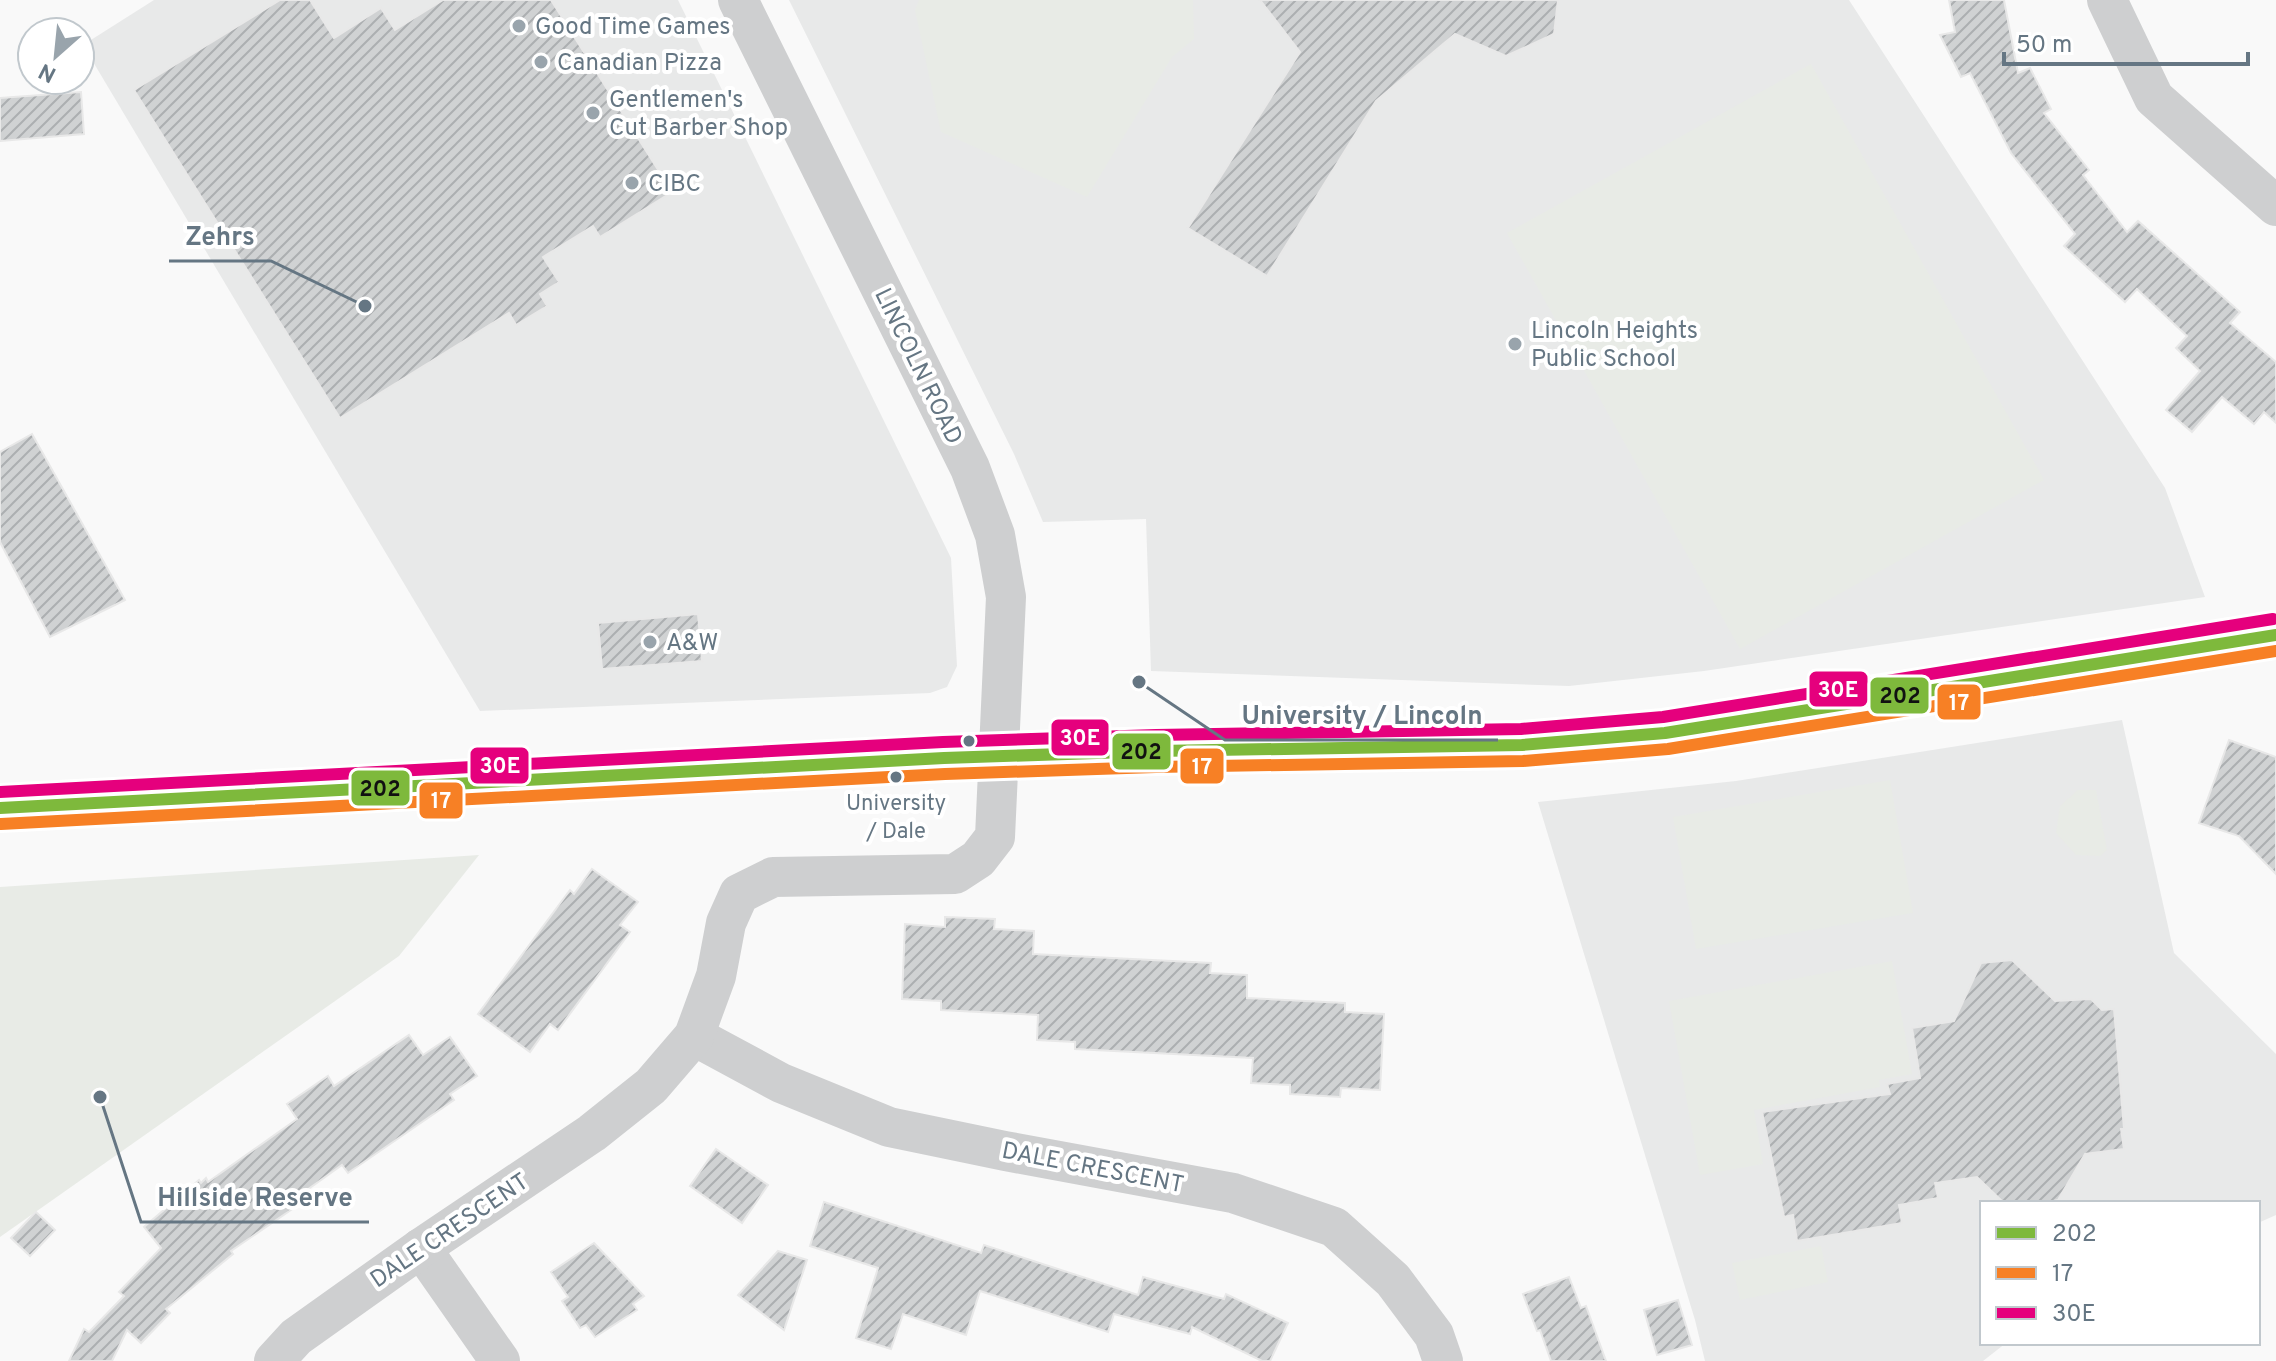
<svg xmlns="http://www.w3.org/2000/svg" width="2276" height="1361" font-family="Overpass,sans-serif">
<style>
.built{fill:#e8e9e9}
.park{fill:#e8ebe6}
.building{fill:url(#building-hatch);stroke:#e8e8e8;stroke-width:2}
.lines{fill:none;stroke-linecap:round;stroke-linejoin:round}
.major-casing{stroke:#d5d6d7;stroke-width:48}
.minor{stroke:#cecfd0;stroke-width:40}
.major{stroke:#e1e2e2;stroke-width:44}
.bus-1-casing{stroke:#fff;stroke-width:18}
.bus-2-casing{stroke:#fff;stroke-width:18}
.bus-3-casing{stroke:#fff;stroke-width:18}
.bus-1{stroke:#7eb93c;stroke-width:12}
.bus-2{stroke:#f78025;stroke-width:12}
.bus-3{stroke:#e5007d;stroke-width:12}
.poi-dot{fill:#99a4ac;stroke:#fff;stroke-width:3}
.bus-dot{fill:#657683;stroke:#fff;stroke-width:3}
.labels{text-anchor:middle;stroke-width:8;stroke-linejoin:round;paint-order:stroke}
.bus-label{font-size:22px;fill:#657683;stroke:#fff}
.poi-label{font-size:24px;fill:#657683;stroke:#fff;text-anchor:start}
.street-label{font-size:24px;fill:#657683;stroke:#fff}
.leader{fill:none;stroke:#657683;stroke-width:3}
.callout-dot{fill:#657683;stroke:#fff;stroke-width:3}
.callout-label{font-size:26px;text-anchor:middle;font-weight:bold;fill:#657683;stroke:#fff;stroke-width:8;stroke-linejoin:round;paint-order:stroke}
.line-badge{stroke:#fff;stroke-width:3}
.badge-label{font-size:22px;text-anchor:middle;font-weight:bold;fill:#fff}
.pale-badge-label{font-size:22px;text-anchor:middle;font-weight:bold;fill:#111}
</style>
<defs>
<pattern id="building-hatch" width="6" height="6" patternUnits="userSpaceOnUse" patternTransform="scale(2)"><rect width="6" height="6" fill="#d0d2d3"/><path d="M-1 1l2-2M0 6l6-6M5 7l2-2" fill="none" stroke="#acafb1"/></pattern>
</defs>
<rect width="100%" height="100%" fill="#f9f9f9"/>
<g class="built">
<path d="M154,0H678L951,558L957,666L947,687L930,693L480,711L83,45Z"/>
<path d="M789,0H1849L2165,488L2205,597L1704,671L1569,686L1151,671L1146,519L1043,522L1014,454Z"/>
<path d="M2122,720L2174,953L2276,1054V1215L2258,1223V1203H1982V1343H2006L1983,1361H1705L1695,1320L1538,802L1736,781Z"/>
</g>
<g class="park">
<path d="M919,0H1193L1194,39L1172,57L1087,197L941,132L915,10Z"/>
<path d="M1811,64L2044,480L1740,649L1507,233Z"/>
<path d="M1890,780L1913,913L1696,949L1673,817Z"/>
<path d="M2078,790H2096L2107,850L2100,856L2076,855L2056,833L2060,806Z"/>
<path d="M479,855L399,956L0,1237V887Z"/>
<path d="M1892,961L1912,1074L1879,1080L1880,1087L1754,1110L1763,1164L1700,1175L1669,1001Z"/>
<path d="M1821,1246L1828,1282L1740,1300L1732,1263Z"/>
</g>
<g class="building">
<path d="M280,0H310L334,38L381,8L395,30L443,0H551L672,192L600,237L593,226L543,257L559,282L540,294L547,306L516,325L509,313L340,418L134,90Z"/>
<path d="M1260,0H1558L1554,34L1506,56L1455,34L1376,101L1267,276L1188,228L1300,52Z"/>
<path d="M1949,0H2004L2018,73L2030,68L2051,109L2044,113L2089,170L2083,175L2127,232L2138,221L2240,312L2230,323L2276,362V423L2264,412L2254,424L2222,397L2192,432L2166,410L2200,371L2176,348L2187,336L2137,289L2125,302L2064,246L2075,234L2011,153L1970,73L1961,77L1940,35L1955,32Z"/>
<path d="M81,92L84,134L0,141V98Z"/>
<path d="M32,434L125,600L50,637L0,542V452Z"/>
<path d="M698,614L702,661L602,669L598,623Z"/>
<path d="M2229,740L2276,757V874L2239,836L2199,823Z"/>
<path d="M592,869L638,902L620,925L630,932L558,1030L550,1024L530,1052L478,1014L570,890L574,894Z"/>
<path d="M945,917L995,919L994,929L1034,931L1033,954L1211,963L1210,973L1247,975V998L1345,1003V1012L1384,1014L1380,1090L1341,1088L1340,1097L1290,1094V1085L1251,1083L1253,1058L1075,1049V1042L1037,1040L1038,1015L941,1010V1001L902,999L905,924L945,927Z"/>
<path d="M2012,960L2055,1001L2091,999L2102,1010L2114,1009L2124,1129H2121L2124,1149L2085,1154L2058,1200L2044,1203H2004L1977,1177L1935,1183L1938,1198L1899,1205L1902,1223L1797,1241L1793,1215L1784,1217L1762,1112L1890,1094L1887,1084L1920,1078L1912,1028L1954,1021L1981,963Z"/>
<path d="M409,1035L423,1055L450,1037L477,1076L450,1094L454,1100L348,1173L342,1165L300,1195L304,1201L231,1251L233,1254L166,1309L170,1313L141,1343L127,1330L112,1361H69L84,1329L89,1332L124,1296L119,1292L161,1248L144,1227L199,1180L201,1183L206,1178L208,1182L297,1119L287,1104L328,1076L334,1086Z"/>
<path d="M716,1149L768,1185L742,1223L690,1186Z"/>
<path d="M824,1202L981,1253L984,1245L1138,1295L1143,1277L1224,1299L1226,1294L1288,1323L1270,1361H1262L1192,1327L1190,1334L1114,1314L1108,1332L980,1291L966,1335L903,1314L891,1349L856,1338L878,1268L810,1246Z"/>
<path d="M36,1212L55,1230L30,1256L11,1238Z"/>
<path d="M594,1243L644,1296L633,1304L637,1310L595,1337L586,1325L580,1328L562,1301L568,1297L551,1272Z"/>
<path d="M778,1251L807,1260L784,1330L738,1295Z"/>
<path d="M1569,1277L1581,1308L1586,1306L1606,1361H1551L1540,1330L1537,1331L1523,1294Z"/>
<path d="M1678,1300L1692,1345L1657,1355L1644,1310Z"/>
</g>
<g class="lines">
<defs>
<path id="major" d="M0,808L944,758L1156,751L1522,745L1665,733L2276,635"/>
</defs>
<use href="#major" class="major-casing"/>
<g class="minor">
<path d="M2107,0L2154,98L2276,206"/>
<path d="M694,1036L781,1083L889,1127L1005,1151L1233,1193L1334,1227L1393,1280L1434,1335L1443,1361"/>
<path d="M421,1248L500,1361"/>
<path d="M274,1361L296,1337L421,1248L592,1133L651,1086L694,1036L716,976L726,923L739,894L773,877L955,874L978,859L995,837L1006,597L995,535L970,468L738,0"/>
</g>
<use href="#major" class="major"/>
<defs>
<path id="bus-1" d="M0,808L944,758L1156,751L1522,745L1665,733L2276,635"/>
<path id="bus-2" d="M1,824L945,774L1156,767L1523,761L1668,749L2276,651"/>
<path id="bus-3" d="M0,792L943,742L1156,735L1521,729L1663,717L2273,619"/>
</defs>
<use href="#bus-1" class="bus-1-casing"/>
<use href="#bus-2" class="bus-2-casing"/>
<use href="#bus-3" class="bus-3-casing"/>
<use href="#bus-1" class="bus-1"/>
<use href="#bus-2" class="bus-2"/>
<use href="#bus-3" class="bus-3"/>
</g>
<g class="poi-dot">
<circle cx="519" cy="26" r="8"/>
<circle cx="541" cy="62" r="8"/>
<circle cx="593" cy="113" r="8"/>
<circle cx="632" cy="183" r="8"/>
<circle cx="1515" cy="344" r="8"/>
<circle cx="650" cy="642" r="8"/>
</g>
<g class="bus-dot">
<circle cx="969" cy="741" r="7"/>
<circle cx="896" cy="777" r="7"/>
</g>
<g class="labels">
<g class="bus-label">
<text x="896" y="810">University<tspan x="896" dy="28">/ Dale</tspan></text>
</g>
<g class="poi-label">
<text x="535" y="34">Good Time Games</text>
<text x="557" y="70">Canadian Pizza</text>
<text x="609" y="107">Gentlemen's<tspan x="609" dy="28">Cut Barber Shop</tspan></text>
<text x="648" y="191">CIBC</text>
<text x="1531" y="338">Lincoln Heights<tspan x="1531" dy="28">Public School</tspan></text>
<text x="666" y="650">A&amp;W</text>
</g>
<g class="street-label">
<text transform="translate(919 366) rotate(64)" y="8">LINCOLN ROAD</text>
<text transform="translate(1093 1167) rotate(11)" y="8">DALE CRESCENT</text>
<text transform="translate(449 1230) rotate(-34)" y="8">DALE CRESCENT</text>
</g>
</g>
<path class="leader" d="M365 306L271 261H169M1139 682L1225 740H1498M100 1097L141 1222H369"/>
<g class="callout-dot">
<circle cx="365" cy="306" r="8"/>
<circle cx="1139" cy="682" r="8"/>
<circle cx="100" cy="1097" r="8"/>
</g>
<g class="callout-label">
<text x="220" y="245">Zehrs</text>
<text x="1362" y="724">University / Lincoln</text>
<text x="255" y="1206">Hillside Reserve</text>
</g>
<g class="line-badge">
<rect x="1808" y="670" width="61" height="38" rx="8" fill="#e5007d"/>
<rect x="1869" y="676" width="61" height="39" rx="8" fill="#7eb93c"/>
<rect x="1936" y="683" width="46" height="38" rx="8" fill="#f78025"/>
<rect x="1050" y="718" width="60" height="39" rx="8" fill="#e5007d"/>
<rect x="1111" y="732" width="61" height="39" rx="8" fill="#7eb93c"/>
<rect x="469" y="746" width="61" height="39" rx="8" fill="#e5007d"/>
<rect x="1179" y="747" width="46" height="38" rx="8" fill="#f78025"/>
<rect x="350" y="769" width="61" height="38" rx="8" fill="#7eb93c"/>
<rect x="418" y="781" width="46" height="39" rx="8" fill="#f78025"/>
</g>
<g class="badge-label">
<text x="1838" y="697">30E</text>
<text x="1959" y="710">17</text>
<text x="1080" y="745">30E</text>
<text x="500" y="773">30E</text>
<text x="1202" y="774">17</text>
<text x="441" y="808">17</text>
</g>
<g class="pale-badge-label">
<text x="1900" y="703">202</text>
<text x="1141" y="759">202</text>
<text x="380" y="796">202</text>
</g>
<rect x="1980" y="1201" width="280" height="144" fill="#ffffff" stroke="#c1c8cd" stroke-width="2"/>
<rect x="1996" y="1227" width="40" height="12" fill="#7eb93c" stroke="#c1c8cd" stroke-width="2"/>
<text x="2052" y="1241" font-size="24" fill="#657683">202</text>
<rect x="1996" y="1267" width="40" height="12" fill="#f78025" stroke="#c1c8cd" stroke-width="2"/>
<text x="2052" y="1281" font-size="24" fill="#657683">17</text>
<rect x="1996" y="1307" width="40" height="12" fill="#e5007d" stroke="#c1c8cd" stroke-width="2"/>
<text x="2052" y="1321" font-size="24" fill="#657683">30E</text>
<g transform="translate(56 56) rotate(207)"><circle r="38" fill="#ffffff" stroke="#c1c8cd" stroke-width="2"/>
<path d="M0-6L14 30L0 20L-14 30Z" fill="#99a4ac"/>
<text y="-12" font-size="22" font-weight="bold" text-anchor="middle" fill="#657683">N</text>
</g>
<path d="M2004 52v12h244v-12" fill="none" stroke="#657683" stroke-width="4"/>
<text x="2016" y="52" font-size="24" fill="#657683" stroke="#ffffff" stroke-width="6" paint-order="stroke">50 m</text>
</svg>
